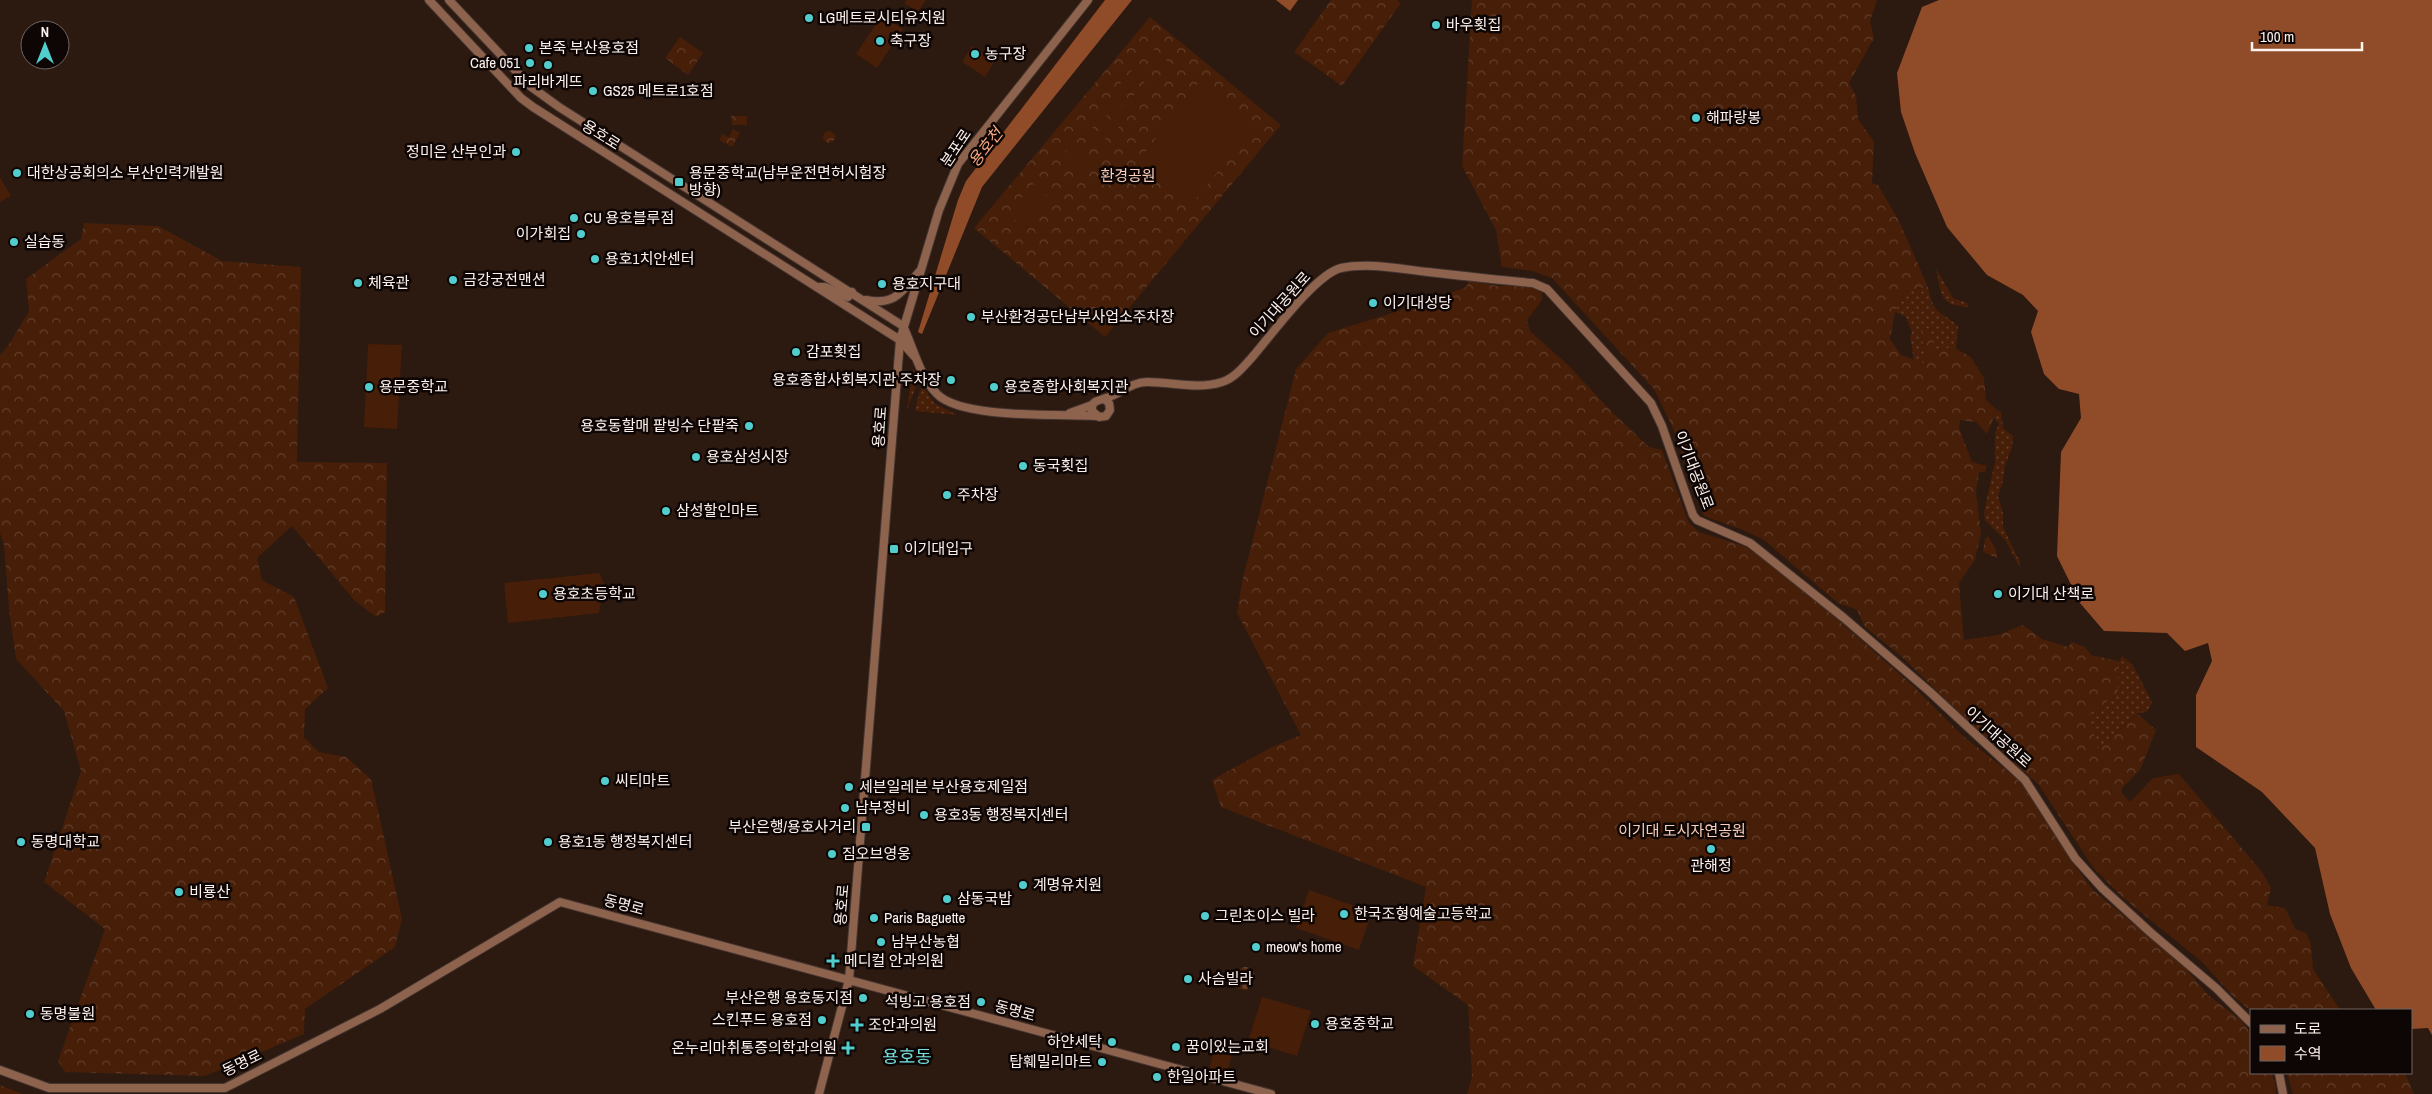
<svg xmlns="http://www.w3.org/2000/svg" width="2432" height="1094" font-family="'Archivo Narrow','Noto Sans KR',sans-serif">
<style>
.grass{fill:url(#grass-dots)}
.forest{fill:url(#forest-crowns)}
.cemetery{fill:url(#cemetery-stones)}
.pitch{fill:#471e08}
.water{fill:#904c29}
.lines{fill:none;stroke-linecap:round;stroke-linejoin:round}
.secondary-casing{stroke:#43342f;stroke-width:10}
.secondary{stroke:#8e634e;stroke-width:8}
.poi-dot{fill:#52cdce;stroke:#0e0604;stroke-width:2}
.labels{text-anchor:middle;stroke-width:5;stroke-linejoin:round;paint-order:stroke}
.poi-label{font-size:15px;fill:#fdf2ed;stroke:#0e0604;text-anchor:start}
.street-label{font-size:15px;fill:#fdf2ed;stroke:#0e0604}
.park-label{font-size:15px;fill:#f8cebb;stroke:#0e0604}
.water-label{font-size:16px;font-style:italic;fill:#f9aa84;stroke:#0e0604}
.quarter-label{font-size:18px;fill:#74e0e1;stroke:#0e0604}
</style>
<defs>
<pattern id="grass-dots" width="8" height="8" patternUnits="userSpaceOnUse" patternTransform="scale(1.25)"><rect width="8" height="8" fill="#471e08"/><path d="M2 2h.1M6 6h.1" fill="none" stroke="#623f2c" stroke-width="1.8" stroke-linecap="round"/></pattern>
<pattern id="forest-crowns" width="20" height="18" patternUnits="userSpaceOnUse" patternTransform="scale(1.25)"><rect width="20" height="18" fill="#471e08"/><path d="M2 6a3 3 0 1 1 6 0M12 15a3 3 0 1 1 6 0" fill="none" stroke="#623f2c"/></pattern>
<pattern id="cemetery-stones" width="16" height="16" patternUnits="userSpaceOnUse" patternTransform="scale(1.25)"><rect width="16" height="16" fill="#471e08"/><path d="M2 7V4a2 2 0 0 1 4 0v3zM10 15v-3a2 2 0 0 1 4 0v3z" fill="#623f2c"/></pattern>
</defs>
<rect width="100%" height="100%" fill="#2c1910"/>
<g class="grass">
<path d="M1936,268L1953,298L1967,303L1969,307C1938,306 1942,294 1936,268Z"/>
<path d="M1928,287C1934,316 1938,308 1958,326L1956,348L1935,350L1929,328L1921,330L1927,364L1914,360L1910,336L1912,333L1906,317L1895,312L1904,292Z"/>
<path d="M913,368L919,379L907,410Z"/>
<path d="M923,386L934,403L957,415L915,411L919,393Z"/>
<path d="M1997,410L2001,412L2003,428L2013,436L2012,448L2005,465L2003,481L1998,496L2003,513V527L2020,562V568L2006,541L1985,520L1984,512L1995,462V433L1999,424L1994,418Z"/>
<path d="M2122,656L2133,665L2152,702L2148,711L2137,714L2098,750L2088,715L2118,693V663Z"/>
</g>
<g class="forest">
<path d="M1331,0H1397L1401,3L1342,86L1294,52Z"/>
<path d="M1472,0H1877L1870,21L1874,38L1849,83L1856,96L1858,119L1874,142L1872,183L1878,185L1899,221L1928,287L1904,292L1895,312L1890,339L1901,355L1926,364L1921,330L1929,328L1936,350L1953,347L1971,357L1984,378L1986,400L1997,410L1987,434L1976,422L1960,420L1959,428L1972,462L1987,466L1985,472H1979L1976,492L1981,533L1975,560L1959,583L1964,640L1998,635L2023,625L2042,639L2068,647L2072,642L2085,647L2091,655L2118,661V693L2089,715L2098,749L2138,714L2156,730L2140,770L2122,788V793L2130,802L2153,778L2179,774L2262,872L2271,888L2267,905L2285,908L2295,929L2306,933L2311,944L2313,969L2340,1010L2251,1011L2231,994L2202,962L2121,896L2092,866L2039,785L1968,721L1900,655L1865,627L1857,610L1838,603L1764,540L1743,530L1704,516L1673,428L1654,389L1552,278L1532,271L1502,267L1496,230L1462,166Z"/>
<path d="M1150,17L1281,125L1105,337L974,228Z"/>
<path d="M680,37L703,53L688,75L665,58Z"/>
<path d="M731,116H747V125H732Z"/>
<path d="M733,129L740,133L732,147L719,140L722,134L729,137Z"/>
<circle cx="829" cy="137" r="6"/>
<path d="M84,223L158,226L222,261L301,267L297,462L387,463L385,612L376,617L355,601L292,526L257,558L262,580L294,597L328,688L305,709L304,737L319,752L346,757L371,779L402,919L395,947L305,1009L304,1034L205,1076L65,1072L58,1061L105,929L44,882L81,771L64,711L16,659L9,609L4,545L0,533V355L8,346L29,311L26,279L81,239Z"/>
<path d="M1469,281L1498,286L1528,285L1542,293V300L1527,320L1530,331L1568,365L1613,413L1649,447L1662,450L1689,523L1699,532L1747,547L1803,589L1912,685L1962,735L2025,785L2073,863L2093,890L2182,964L2208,995L2241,1020L2251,1034V1073H2271L2275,1082L2276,1094H1467L1472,1077L1468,1005L1413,966L1426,887L1221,807L1212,780L1272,747L1301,735L1237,613L1242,582L1296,369L1328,333L1424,303L1466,287Z"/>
<path d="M1988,536L1996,549L1997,558L1983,552L1985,539Z"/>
<path d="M2287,1073H2402L2406,1075L2414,1094H2293Z"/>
<path d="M0,1085L23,1094H0Z"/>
</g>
<path class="cemetery" d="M1244,967H1249L1254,973L1247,991L1243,989H1237L1227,983L1228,979L1223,977L1233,969L1235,971Z"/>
<g class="pitch">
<path d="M906,0H926L918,12L904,3Z"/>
<path d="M882,15L903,29L877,68L856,54Z"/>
<path d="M972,46L995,61L985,77L962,62Z"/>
<path d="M1152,48L1161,55L1152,65L1144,58Z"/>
<path d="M1164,59L1173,66L1165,76L1156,68Z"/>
<path d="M1135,67L1143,74L1127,93L1118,86Z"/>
<path d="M1148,78L1157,86L1141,105L1132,98Z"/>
<path d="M1200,81L1255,126L1190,206L1137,163Z"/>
<path d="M1112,97L1131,114L1123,123L1104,107Z"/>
<path d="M1101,111L1120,129L1113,137L1093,119Z"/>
<path d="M1090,125L1109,142L1102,150L1082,134Z"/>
<path d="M1072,144L1096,164L1085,177L1062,156Z"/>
<path d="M0,177L11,196L0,202Z"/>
<path d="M1033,184L1050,199L1025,229L1008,214Z"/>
<path d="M368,344L402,345L397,429L364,427Z"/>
<path d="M599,573L604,583L599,613L508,623L504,583Z"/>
<path d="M1309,890L1372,912L1359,950L1296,928Z"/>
<path d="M1262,997L1311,1011L1297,1056L1248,1041Z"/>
<path d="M1215,1045L1233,1050L1227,1075L1209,1070Z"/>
</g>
<g class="water">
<path d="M1105,0H1132L982,187L922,334L918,332L958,200L966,181Z"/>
<path d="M1276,0H1298L1290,11Z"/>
<path d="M1939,0H2432V1035L2428,1028L2411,1029V1010H2376L2351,968L2330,914L2315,848L2262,792L2196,747V695L2212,661L2208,643L2185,651L2167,633L2104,631L2080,603L2057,556L2061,452L2081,418L2079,394L2059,389L2044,374L2031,332L2038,311L2023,295L1987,275L1947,227L1915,153L1901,112L1897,73L1922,7Z"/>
</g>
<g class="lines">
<defs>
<g id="secondary">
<path d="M429,0L521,98L533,107L900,340L914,356"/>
<path d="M449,0L530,86L559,107L903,326C913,347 920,377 937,394C961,419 1060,414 1096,416"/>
<path d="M817,287H825L848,297L852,292"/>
<path d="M866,300C896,306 902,291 920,271"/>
<path d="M1104,399L1109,403L1110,410L1106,416L1099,417L1092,411C1091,400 1098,401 1106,398C1121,394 1131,382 1147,382C1173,382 1197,390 1222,382C1235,378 1245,365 1254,355C1272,334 1316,274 1341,268C1369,262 1400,269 1428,272C1463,276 1498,280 1533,283L1547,289L1651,403L1662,426L1693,515L1697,520L1750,543L1844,618L1930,692L2025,780L2075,858L2102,888L2150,932L2216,988L2251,1023"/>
<path d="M1070,413L1092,405"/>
<path d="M0,1070L49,1088H225L380,1009L560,902L1271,1094"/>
<path d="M2279,1073L2283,1094"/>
<path d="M819,1094L849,980L900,340L939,210L958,164L1088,0"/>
</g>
</defs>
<use href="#secondary" class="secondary-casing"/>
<use href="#secondary" class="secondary"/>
</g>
<g class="poi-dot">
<circle cx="809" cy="18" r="5"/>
<circle cx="1436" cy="25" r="5"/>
<circle cx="880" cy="41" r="5"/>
<circle cx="529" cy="48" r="5"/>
<circle cx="975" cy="54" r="5"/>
<circle cx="530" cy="63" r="5"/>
<circle cx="548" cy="65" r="5"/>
<circle cx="593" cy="91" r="5"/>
<circle cx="1696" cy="118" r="5"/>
<circle cx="516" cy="152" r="5"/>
<circle cx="17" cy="173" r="5"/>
<rect x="674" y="177" width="10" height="10" rx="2.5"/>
<circle cx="574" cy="218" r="5"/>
<circle cx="581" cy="234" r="5"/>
<circle cx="14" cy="242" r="5"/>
<circle cx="595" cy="259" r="5"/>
<circle cx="453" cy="280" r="5"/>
<circle cx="358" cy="283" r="5"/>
<circle cx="882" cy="284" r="5"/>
<circle cx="1373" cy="303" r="5"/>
<circle cx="971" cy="317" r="5"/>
<circle cx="796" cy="352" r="5"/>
<circle cx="951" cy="380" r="5"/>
<circle cx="369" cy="387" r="5"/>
<circle cx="994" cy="387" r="5"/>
<circle cx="749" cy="426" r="5"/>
<circle cx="696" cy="457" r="5"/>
<circle cx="1023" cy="466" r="5"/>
<circle cx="947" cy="495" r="5"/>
<circle cx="666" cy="511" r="5"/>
<rect x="889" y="544" width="10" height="10" rx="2.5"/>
<circle cx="543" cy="594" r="5"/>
<circle cx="1998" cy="594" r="5"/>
<circle cx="605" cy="781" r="5"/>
<circle cx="849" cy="787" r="5"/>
<circle cx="845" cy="808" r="5"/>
<circle cx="924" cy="815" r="5"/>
<rect x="861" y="822" width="10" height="10" rx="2.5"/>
<circle cx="21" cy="842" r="5"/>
<circle cx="548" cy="842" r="5"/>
<circle cx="1711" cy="849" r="5"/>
<circle cx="832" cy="854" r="5"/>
<circle cx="1023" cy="885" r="5"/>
<circle cx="179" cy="892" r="5"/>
<circle cx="947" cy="899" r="5"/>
<circle cx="1344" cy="914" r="5"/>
<circle cx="1205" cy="916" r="5"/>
<circle cx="874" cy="918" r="5"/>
<circle cx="881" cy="942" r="5"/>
<circle cx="1256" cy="947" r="5"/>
<path d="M830.5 953.5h5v5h5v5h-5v5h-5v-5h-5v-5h5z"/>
<circle cx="1188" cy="979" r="5"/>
<circle cx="863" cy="998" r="5"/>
<circle cx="981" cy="1002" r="5"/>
<circle cx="30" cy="1014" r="5"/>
<circle cx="822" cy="1020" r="5"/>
<circle cx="1315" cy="1024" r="5"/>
<path d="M854.5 1017.5h5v5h5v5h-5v5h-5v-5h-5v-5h5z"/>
<circle cx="1112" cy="1042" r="5"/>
<circle cx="1176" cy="1047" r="5"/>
<path d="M845.5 1040.5h5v5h5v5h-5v5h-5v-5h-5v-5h5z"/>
<circle cx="1102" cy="1062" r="5"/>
<circle cx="1157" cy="1077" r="5"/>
</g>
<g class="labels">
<g class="poi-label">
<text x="819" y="23">LG메트로시티유치원</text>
<text x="1446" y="30">바우횟집</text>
<text x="890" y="46">축구장</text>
<text x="539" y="53">본죽 부산용호점</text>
<text x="985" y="59">농구장</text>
<text x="520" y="68" text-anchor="end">Cafe 051</text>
<text x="548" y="87" text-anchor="middle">파리바게뜨</text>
<text x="603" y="96">GS25 메트로1호점</text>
<text x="1706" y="123">해파랑봉</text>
<text x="506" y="157" text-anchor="end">정미은 산부인과</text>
<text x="27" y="178">대한상공회의소 부산인력개발원</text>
<text x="689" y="178">용문중학교(남부운전면허시험장<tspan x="689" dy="17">방향)</tspan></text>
<text x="584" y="223">CU 용호블루점</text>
<text x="571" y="239" text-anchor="end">이가회집</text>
<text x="24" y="247">실습동</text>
<text x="605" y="264">용호1치안센터</text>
<text x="463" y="285">금강궁전맨션</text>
<text x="368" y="288">체육관</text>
<text x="892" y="289">용호지구대</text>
<text x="1383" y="308">이기대성당</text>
<text x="981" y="322">부산환경공단남부사업소주차장</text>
<text x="806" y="357">감포횟집</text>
<text x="941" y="385" text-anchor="end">용호종합사회복지관 주차장</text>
<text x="379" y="392">용문중학교</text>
<text x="1004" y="392">용호종합사회복지관</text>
<text x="739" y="431" text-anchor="end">용호동할매 팥빙수 단팥죽</text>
<text x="706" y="462">용호삼성시장</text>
<text x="1033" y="471">동국횟집</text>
<text x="957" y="500">주차장</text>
<text x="676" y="516">삼성할인마트</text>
<text x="904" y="554">이기대입구</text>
<text x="553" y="599">용호초등학교</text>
<text x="2008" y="599">이기대 산책로</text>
<text x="615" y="786">씨티마트</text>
<text x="859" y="792">세븐일레븐 부산용호제일점</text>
<text x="855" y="813">남부정비</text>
<text x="934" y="820">용호3동 행정복지센터</text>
<text x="856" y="832" text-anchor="end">부산은행/용호사거리</text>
<text x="31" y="847">동명대학교</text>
<text x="558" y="847">용호1동 행정복지센터</text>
<text x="842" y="859">짐오브영웅</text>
<text x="1711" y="871" text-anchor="middle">관해정</text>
<text x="1033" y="890">계명유치원</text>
<text x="189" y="897">비룡산</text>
<text x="957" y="904">삼동국밥</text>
<text x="1354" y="919">한국조형예술고등학교</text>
<text x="1215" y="921">그린초이스 빌라</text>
<text x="884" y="923">Paris Baguette</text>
<text x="891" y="947">남부산농협</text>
<text x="1266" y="952">meow's home</text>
<text x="844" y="966">메디컬 안과의원</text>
<text x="1198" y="984">사슴빌라</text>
<text x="853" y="1003" text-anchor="end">부산은행 용호동지점</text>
<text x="971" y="1007" text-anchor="end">석빙고 용호점</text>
<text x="40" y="1019">동명불원</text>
<text x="812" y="1025" text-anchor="end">스킨푸드 용호점</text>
<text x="1325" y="1029">용호중학교</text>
<text x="868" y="1030">조안과의원</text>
<text x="1102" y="1047" text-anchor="end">하얀세탁</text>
<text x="1186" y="1052">꿈이있는교회</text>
<text x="837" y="1053" text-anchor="end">온누리마취통증의학과의원</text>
<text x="1092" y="1067" text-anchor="end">탑훼밀리마트</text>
<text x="1167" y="1082">한일아파트</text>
</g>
<g class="street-label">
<text transform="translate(601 135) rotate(32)" y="5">용호로</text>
<text transform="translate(956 148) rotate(-56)" y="5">분포로</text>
<text transform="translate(1280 305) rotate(-48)" y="5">이기대공원로</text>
<text transform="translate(880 427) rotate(-86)" y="5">용호로</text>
<text transform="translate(1694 470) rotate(69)" y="5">이기대공원로</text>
<text transform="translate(1998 737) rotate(42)" y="5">이기대공원로</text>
<text transform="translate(624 905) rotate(15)" y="5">동명로</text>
<text transform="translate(842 905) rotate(-85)" y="5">용호로</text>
<text transform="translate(1015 1011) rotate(15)" y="5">동명로</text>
<text transform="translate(242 1063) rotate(-26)" y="5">동명로</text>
</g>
<g class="park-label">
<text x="1128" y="181">환경공원</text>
<text x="1682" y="836">이기대 도시자연공원</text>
</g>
<g class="water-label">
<text transform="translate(985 147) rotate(-52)" y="6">용호천</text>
</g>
<g class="quarter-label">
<text x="907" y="1063">용호동</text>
</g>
</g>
<rect x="2250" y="1009" width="162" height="65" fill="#0e0604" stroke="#6e6461"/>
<rect x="2260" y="1025" width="25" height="8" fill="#8e634e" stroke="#6e6461"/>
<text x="2294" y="1034" font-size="15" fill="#fdf2ed">도로</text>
<rect x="2260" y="1046" width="25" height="15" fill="#904c29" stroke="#6e6461"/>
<text x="2294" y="1059" font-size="15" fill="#fdf2ed">수역</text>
<g transform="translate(45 45)"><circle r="24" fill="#0e0604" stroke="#6e6461"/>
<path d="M0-4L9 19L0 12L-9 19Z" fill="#52cdce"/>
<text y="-8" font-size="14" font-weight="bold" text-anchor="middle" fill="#fdf2ed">N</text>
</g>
<path d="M2252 42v8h110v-8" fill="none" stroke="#fdf2ed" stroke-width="2.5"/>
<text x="2260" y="42" font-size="15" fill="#fdf2ed" stroke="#0e0604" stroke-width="4" paint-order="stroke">100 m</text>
</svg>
